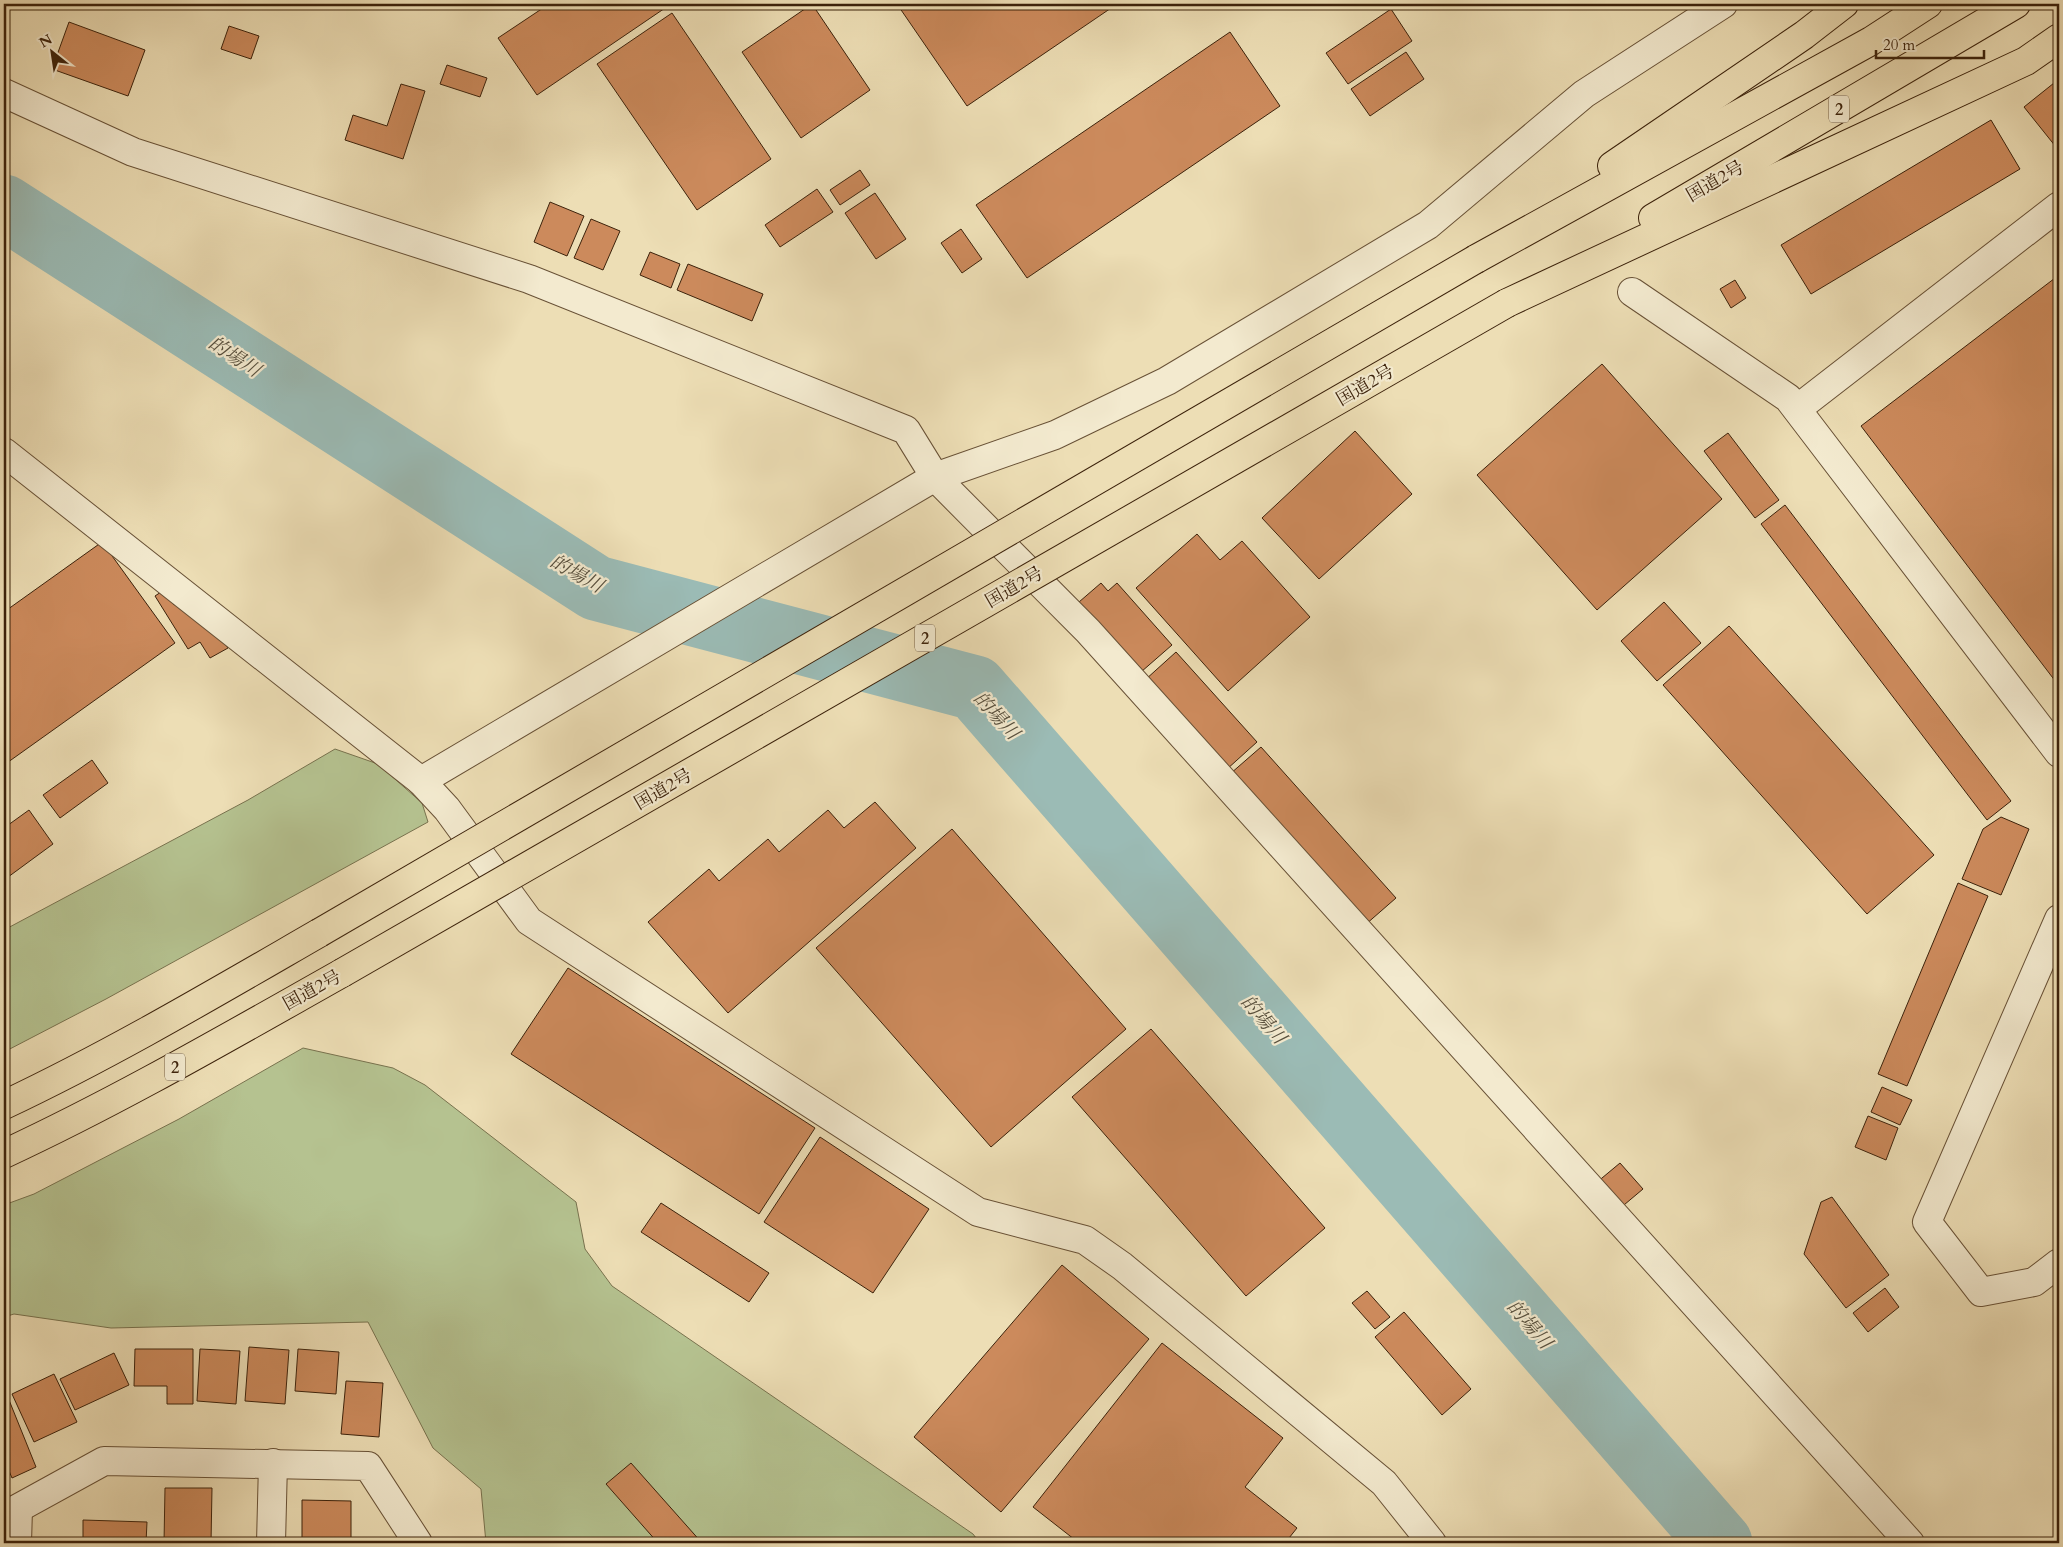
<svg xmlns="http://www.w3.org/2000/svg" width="2063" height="1547" font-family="Cardo,'Noto Serif JP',serif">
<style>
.green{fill:#b5c290;stroke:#78724e}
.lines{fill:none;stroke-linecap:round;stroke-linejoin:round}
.river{stroke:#9bbbb5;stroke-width:65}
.building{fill:#cc8a5c;stroke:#3c220b}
.minor-casing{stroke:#685136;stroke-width:30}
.highway-casing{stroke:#3c220b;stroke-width:30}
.minor{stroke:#f3eacf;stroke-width:28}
.highway{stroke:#eddeb5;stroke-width:28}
.highway-bridge-casing{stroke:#3c220b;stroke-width:30;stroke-linecap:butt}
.highway-bridge{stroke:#eddeb5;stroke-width:28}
.labels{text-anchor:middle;stroke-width:4.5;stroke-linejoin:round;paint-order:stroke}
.shield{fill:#f3eacf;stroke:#735e46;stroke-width:1}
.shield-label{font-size:16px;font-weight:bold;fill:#3c220b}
.street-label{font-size:18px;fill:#3c220b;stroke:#f3eacf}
.water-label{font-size:19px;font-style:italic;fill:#58503e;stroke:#f3eacf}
</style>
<rect width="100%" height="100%" fill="#eddeb5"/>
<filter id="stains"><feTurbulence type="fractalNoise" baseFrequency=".004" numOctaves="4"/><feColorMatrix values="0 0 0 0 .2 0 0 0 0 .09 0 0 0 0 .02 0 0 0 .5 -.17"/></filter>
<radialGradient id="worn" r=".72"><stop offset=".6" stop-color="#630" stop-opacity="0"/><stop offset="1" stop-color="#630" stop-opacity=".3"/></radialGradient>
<g class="green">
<path d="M335,749L378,764L422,803L428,822L106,999L4,1052V930L248,800Z"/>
<path d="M303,1048L393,1068L425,1085L576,1202L585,1249L612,1286L973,1534L980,1543H486L481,1489L433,1448L368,1322L111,1328L14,1314L4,1317V1205L34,1194L179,1119Z"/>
</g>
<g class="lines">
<path class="river" d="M4,207L596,588L975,688L1720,1543"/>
</g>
<g class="building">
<path d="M549,4H671L537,95L498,38Z"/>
<path d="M812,4L870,90L801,138L742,52Z"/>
<path d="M897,4H1117L967,106Z"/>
<path d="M1391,9L1412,41L1348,84L1326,53Z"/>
<path d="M672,13L771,159L697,210L597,64Z"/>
<path d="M69,22L145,50L128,96L52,69Z"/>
<path d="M229,26L259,36L251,59L221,49Z"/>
<path d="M1230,32L1280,106L1027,278L976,205Z"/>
<path d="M1406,52L1424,79L1370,116L1351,89Z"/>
<path d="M447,65L487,78L480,97L440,84Z"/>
<path d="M2059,79V145L2056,147L2024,107Z"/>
<path d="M401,84L425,91L403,159L345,140L353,115L387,126Z"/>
<path d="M1991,120L2020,169L1811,294L1781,245Z"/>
<path d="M860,170L870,185L840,205L830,190Z"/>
<path d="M817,189L833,212L780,247L765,225Z"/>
<path d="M875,193L906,239L876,259L845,213Z"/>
<path d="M550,202L584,216L567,256L534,242Z"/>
<path d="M591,219L620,231L603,270L574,258Z"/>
<path d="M961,229L982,259L962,273L941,243Z"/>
<path d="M650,252L680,264L671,288L640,275Z"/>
<path d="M688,264L763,294L752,321L677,290Z"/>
<path d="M2059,275V686L1861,426Z"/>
<path d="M1735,280L1746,298L1731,308L1720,289Z"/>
<path d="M1602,364L1722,499L1597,610L1477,475Z"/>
<path d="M1355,431L1412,494L1319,579L1262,518Z"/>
<path d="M1728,433L1779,500L1755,518L1704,451Z"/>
<path d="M1785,505L2011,801L1987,820L1761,524Z"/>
<path d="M1197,534L1220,560L1242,541L1310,617L1228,691L1136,588Z"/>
<path d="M102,542L175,643L4,765V612Z"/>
<path d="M1101,583L1108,591L1117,583L1172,645L1141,672L1079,602Z"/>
<path d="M164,590L174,605L186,597L207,616L228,648L210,658L200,642L188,649L155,596Z"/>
<path d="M1664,602L1701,643L1657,681L1621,641Z"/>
<path d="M1729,626L1934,855L1867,914L1663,685Z"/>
<path d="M1176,652L1257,742L1226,770L1145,680Z"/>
<path d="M1261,747L1396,898L1365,925L1230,774Z"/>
<path d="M92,760L108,783L60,818L43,795Z"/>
<path d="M875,802L916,848L728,1013L648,922L709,869L719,881L768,839L779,852L828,810L844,828Z"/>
<path d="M29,810L53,844L4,880V828Z"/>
<path d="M2001,817L2029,829L2001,895L1962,879L1983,829Z"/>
<path d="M952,829L1126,1029L991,1147L816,948Z"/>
<path d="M1958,883L1988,896L1907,1086L1878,1074Z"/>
<path d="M568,968L815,1128L759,1214L511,1054Z"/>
<path d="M1151,1029L1325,1228L1246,1296L1072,1097Z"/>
<path d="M1882,1087L1912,1100L1900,1125L1871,1112Z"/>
<path d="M1868,1116L1898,1128L1886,1160L1855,1147Z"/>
<path d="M820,1137L929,1209L873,1293L764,1222Z"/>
<path d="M1620,1163L1643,1189L1618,1210L1596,1183Z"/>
<path d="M1832,1197L1889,1275L1846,1308L1804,1254L1821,1202Z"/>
<path d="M661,1203L769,1273L749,1302L641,1232Z"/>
<path d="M1062,1265L1149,1339L1001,1512L914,1437Z"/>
<path d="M1885,1288L1899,1307L1868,1332L1853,1313Z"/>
<path d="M1367,1291L1390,1317L1375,1329L1352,1303Z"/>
<path d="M1404,1312L1471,1389L1442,1415L1375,1337Z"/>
<path d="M1162,1343L1283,1438L1245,1487L1297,1528L1285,1543H1079L1033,1507Z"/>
<path d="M249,1347L289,1350L285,1404L245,1401Z"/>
<path d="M135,1349H193V1404H167V1386H134Z"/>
<path d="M200,1349L240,1351L236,1404L197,1401Z"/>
<path d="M298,1349L339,1352L336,1394L295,1391Z"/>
<path d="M114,1353L129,1385L75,1410L60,1379Z"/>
<path d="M54,1374L77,1422L34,1442L12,1394Z"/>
<path d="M346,1381L383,1383L379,1437L341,1434Z"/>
<path d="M9,1400L36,1467L12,1478L4,1459V1402Z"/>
<path d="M631,1463L702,1543H658L606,1484Z"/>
<path d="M165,1488H212L211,1543H164Z"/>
<path d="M302,1500L351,1501V1543H302Z"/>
<path d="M83,1520L147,1522L146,1543H83Z"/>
</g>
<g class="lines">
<defs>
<g id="minor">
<path d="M4,93L133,152L529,279L906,430L935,477L1088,631L1910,1543"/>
<path d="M1632,292L1788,398L2059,753"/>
<path d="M1797,409L2059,206"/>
<path d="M4,452L421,781L447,809L529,921L978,1212L1085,1240L1122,1266L1384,1483L1432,1543"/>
<path d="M421,781L935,477L1055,435L1167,381L1428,225L1584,94L1723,4"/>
<path d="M2059,919L1927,1222L1981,1292L2034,1282L2059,1263"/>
<path d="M4,1516L104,1461L368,1466L418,1543"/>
<path d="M17,1543L18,1509"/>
<path d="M271,1543L273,1463"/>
</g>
<g id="highway">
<path d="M1612,166L1804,35L1844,4"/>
<path d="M1653,218L2016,4"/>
<path d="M1476,259L1871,41L1928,4"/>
<path d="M1507,303L2026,61L2059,38"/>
<path d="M4,1105C112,1054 215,993 319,933"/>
<path d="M4,1154C120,1100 230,1036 342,973"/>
</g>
</defs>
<use href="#minor" class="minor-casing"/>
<use href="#highway" class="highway-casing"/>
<use href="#minor" class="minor"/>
<use href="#highway" class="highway"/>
<defs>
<g id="highway-bridge">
<path d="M319,933L1476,259"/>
<path d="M342,973L1507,303"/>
</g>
</defs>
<use href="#highway-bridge" class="highway-bridge-casing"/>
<use href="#highway-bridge" class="highway-bridge"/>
</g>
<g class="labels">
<g class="shield">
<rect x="1829" y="95.5" width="20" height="27" rx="4"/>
<rect x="915" y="624.5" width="20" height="27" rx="4"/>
<rect x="165" y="1053.5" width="20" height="27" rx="4"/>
</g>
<g class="shield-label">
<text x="1839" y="115">2</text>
<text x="925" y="644">2</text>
<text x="175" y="1073">2</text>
</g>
<g class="street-label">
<text transform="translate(1715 181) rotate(-30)" y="6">国道2号</text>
<text transform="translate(1365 385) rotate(-30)" y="6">国道2号</text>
<text transform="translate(1014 587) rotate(-30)" y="6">国道2号</text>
<text transform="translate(663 789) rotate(-30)" y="6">国道2号</text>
<text transform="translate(312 990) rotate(-29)" y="6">国道2号</text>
</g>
<g class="water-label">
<text transform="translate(235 356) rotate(33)" y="7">的場川</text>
<text transform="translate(577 573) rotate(29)" y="7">的場川</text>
<text transform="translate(997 715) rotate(47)" y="7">的場川</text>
<text transform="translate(1264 1019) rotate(49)" y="7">的場川</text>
<text transform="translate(1530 1324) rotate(49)" y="7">的場川</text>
</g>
</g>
<rect width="2063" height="1547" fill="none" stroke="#eddeb5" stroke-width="20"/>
<rect x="5" y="5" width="2053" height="1537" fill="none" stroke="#3c220b" stroke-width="2.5"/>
<rect x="10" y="10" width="2043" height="1527" fill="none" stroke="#3c220b"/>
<g transform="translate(52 52) rotate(330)" stroke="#f3eacf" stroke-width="4" paint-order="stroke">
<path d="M0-4L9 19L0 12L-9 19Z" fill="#3c220b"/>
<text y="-8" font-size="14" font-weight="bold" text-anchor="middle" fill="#3c220b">N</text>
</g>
<path d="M1876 50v8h108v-8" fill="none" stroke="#3c220b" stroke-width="2.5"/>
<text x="1883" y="50" font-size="15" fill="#3c220b" stroke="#f3eacf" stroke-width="4" paint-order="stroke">20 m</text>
<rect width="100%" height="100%" filter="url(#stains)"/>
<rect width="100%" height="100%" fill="url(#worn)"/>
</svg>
